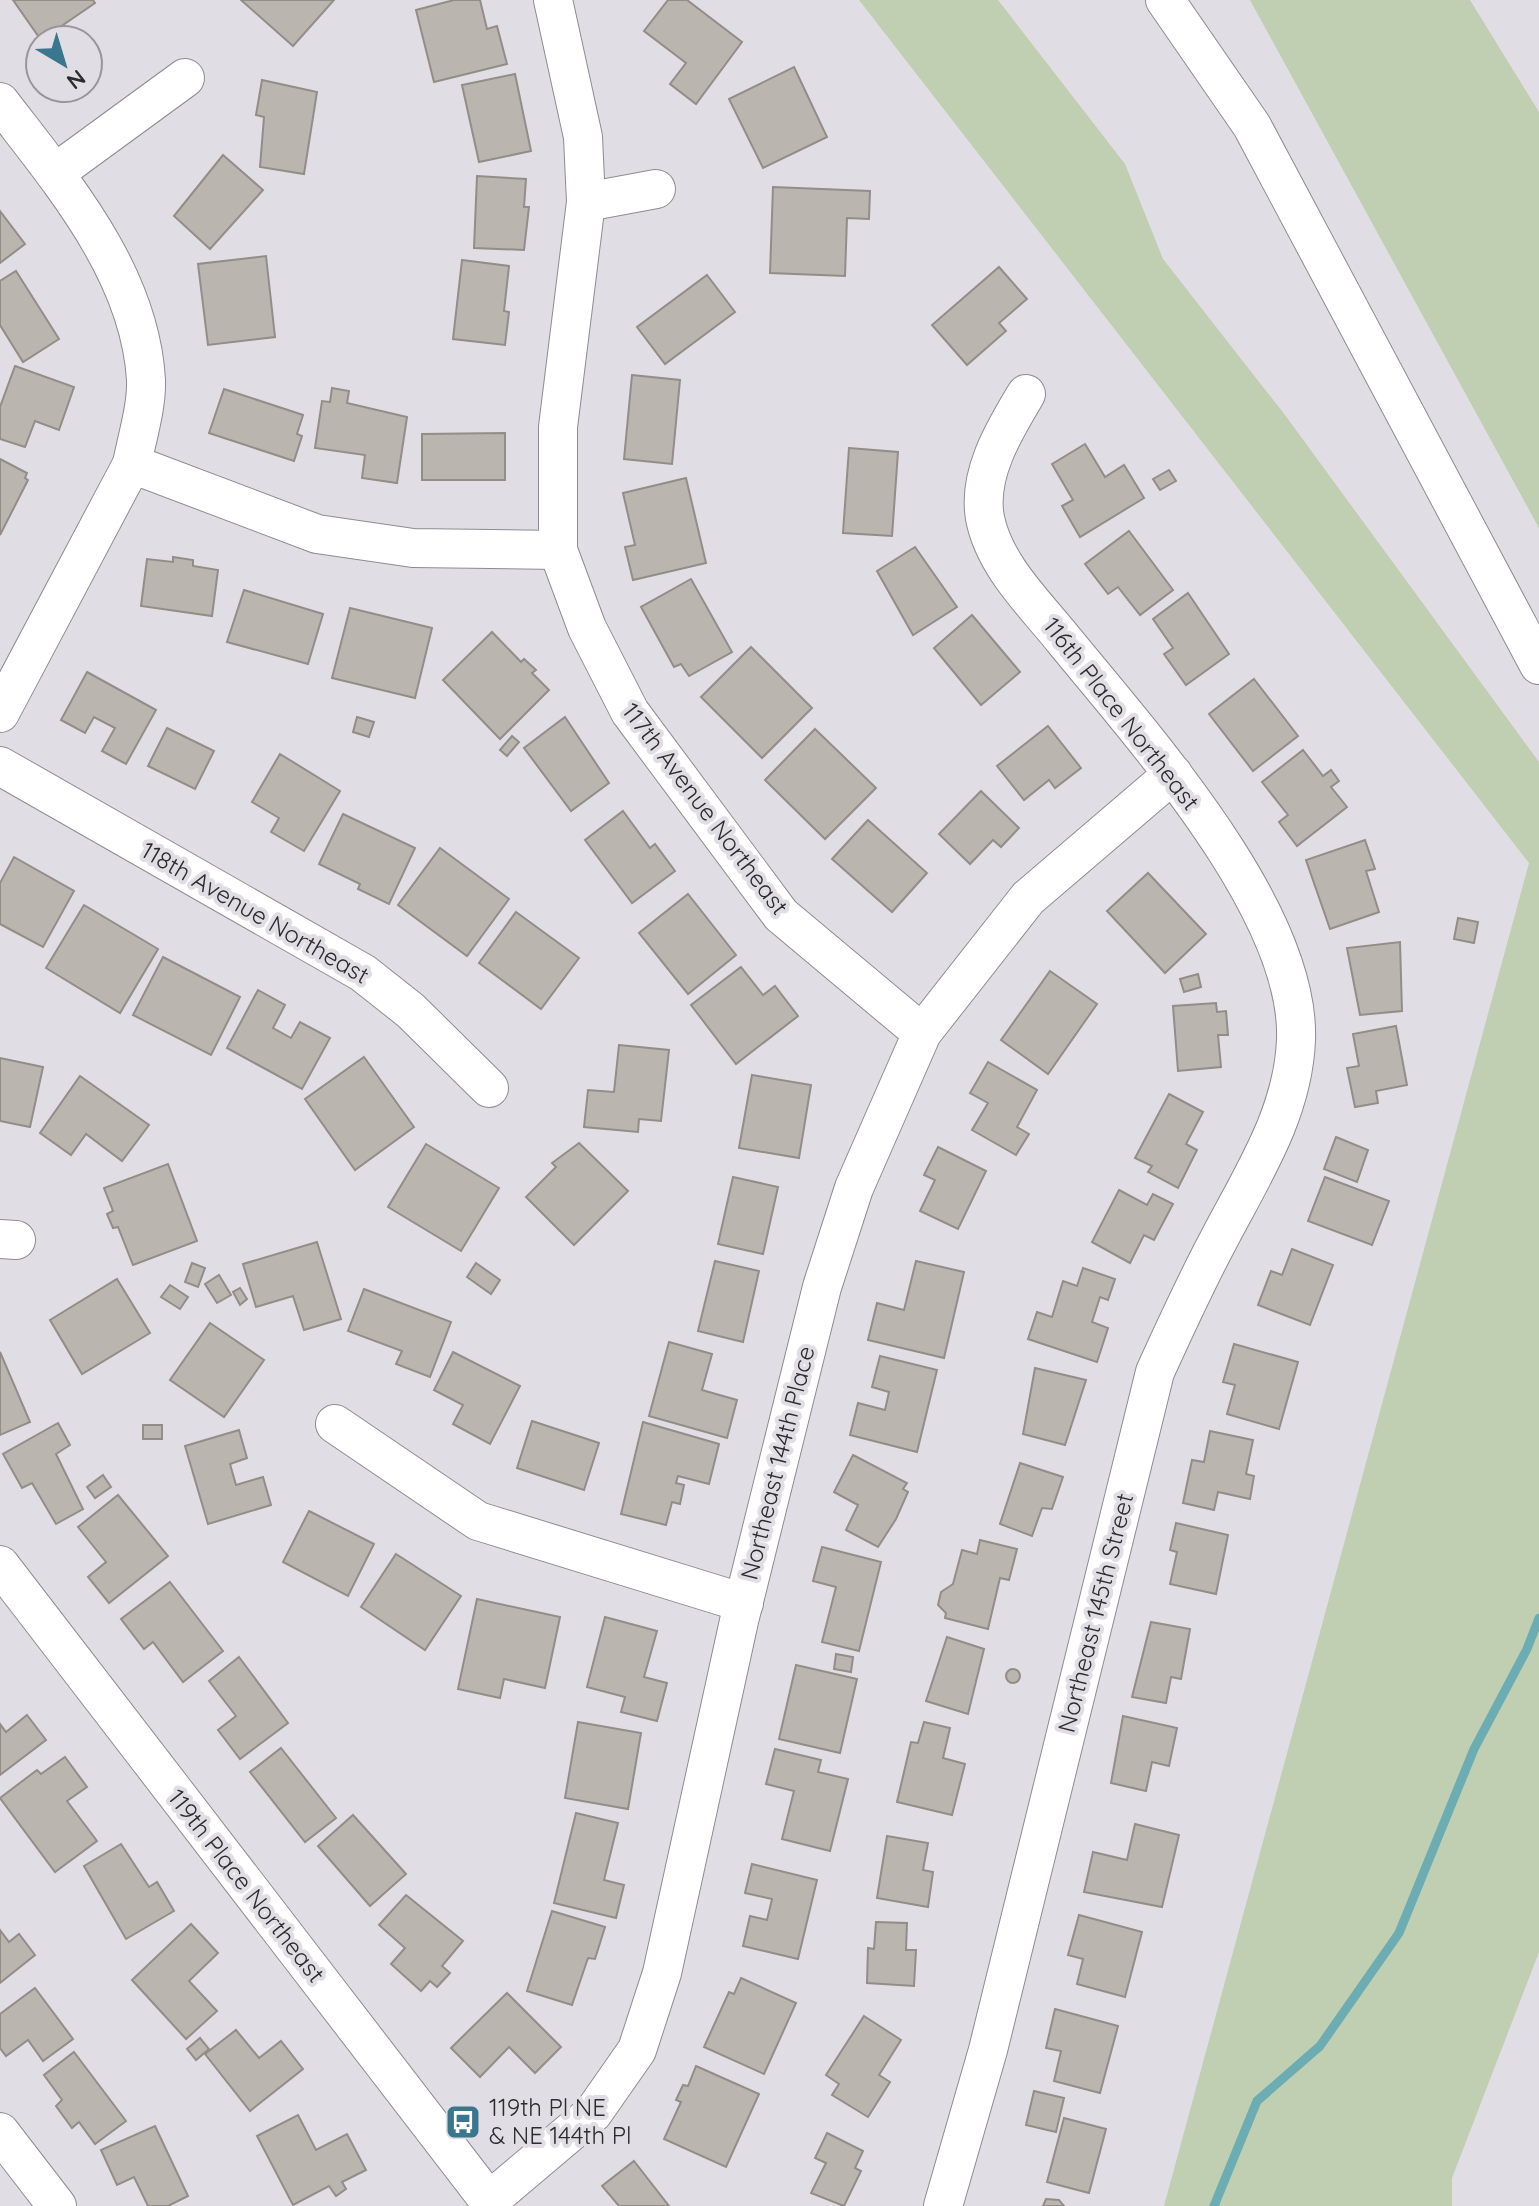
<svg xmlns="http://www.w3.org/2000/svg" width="1539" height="2206" font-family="Quicksand,sans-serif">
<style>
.green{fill:#c0ceb1}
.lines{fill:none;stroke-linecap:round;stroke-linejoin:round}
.stream{stroke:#6cadb4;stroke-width:9}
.building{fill:#bbb5b0;stroke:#938d88;stroke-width:2}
.minor-casing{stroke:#8e8b91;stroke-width:40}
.minor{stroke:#fff;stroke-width:38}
.labels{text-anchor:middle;stroke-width:8;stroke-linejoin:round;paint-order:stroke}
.street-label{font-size:24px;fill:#2c2b2d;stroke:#e1dde4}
.poi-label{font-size:24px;fill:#2c2b2d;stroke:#e1dde4;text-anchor:start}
</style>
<rect width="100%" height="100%" fill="#e1dde4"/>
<g class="green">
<path d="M859,0H998L1125,164L1163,259L1285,415L1539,762V1952L1452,2178V2206H1164L1529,863Z"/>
<path d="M1250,0H1470L1539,112V528Z"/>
</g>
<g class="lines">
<path class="stream" d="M1214,2206L1257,2101L1320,2046L1399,1933L1474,1749L1527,1649L1539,1618"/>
</g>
<g class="building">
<path d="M13,0H93L95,3L41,40Z"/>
<path d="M241,0H334L293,46Z"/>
<path d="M454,0H480L487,29L497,26L507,64L434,82L416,10Z"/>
<path d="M668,0H687L742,42L696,104L670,84L686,63L644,31Z"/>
<path d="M794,67L827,137L763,168L729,99Z"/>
<path d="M515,74L531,151L479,162L462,85Z"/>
<path d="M262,80L317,92L304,174L260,167L264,117L256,115Z"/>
<path d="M223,155L263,190L210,249L174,216Z"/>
<path d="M477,176L526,179L524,207H529L524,250L474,248Z"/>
<path d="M773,187L870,191L869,219L847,218L845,276L770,273Z"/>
<path d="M0,211L25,244L0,263Z"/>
<path d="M266,256L275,337L208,345L198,264Z"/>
<path d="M462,260L509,266L504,311L509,312L505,345L453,339Z"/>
<path d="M999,267L1027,299L999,323L1006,331L967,365L932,325Z"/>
<path d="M16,271L59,339L23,362L0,325V281Z"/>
<path d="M707,275L735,312L665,364L637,327Z"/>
<path d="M15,366L74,387L59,430L35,421L25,447L0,439V407Z"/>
<path d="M632,375L680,380L672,464L624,459Z"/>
<path d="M332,388L349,391L347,403L407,417L397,483L362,478L365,455L315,448L322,401L330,402Z"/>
<path d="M224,389L303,415L297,434L302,436L294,461L209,433Z"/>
<path d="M505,433V480H422V434Z"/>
<path d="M1085,444L1105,477L1124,465L1144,498L1080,537L1062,506L1073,500L1052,464Z"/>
<path d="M849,448L898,452L892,536L843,533Z"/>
<path d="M0,459L27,473L25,478L28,480L0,535Z"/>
<path d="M1169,470L1176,481L1160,490L1153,479Z"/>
<path d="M686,478L706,563L633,580L625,547L635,545L623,493Z"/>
<path d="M1129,531L1173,590L1140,615L1118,587L1108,594L1085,564Z"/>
<path d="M915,547L957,607L913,635L877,571Z"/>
<path d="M173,557L193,560V566L218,570L212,616L141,606L147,559L173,562Z"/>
<path d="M691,579L732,652L689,676L681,664L674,667L641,607Z"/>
<path d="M244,590L323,614L308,664L227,642Z"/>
<path d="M1188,593L1229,654L1186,685L1164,654L1173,648L1153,619Z"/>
<path d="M350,608L432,628L415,698L332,678Z"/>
<path d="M972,615L1020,672L981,705L934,648Z"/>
<path d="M492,632L521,662L524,659L536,670L532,673L549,690L500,739L443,680Z"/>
<path d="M751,647L812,708L762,758L701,697Z"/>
<path d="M87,672L156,710L126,764L102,751L115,728L94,717L85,733L61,720Z"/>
<path d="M1254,679L1298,736L1253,771L1209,714Z"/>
<path d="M357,717L374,722L369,737L353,732Z"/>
<path d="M565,717L609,783L571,811L524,748Z"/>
<path d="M1048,726L1081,768L1055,788L1049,780L1024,800L997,766Z"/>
<path d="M167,728L214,751L195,789L148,766Z"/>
<path d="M815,729L876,788L825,839L765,780Z"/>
<path d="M512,736L519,742L507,756L500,750Z"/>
<path d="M1303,750L1323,776L1331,770L1339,781L1331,787L1347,807L1297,846L1279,822L1288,815L1262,782Z"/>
<path d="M280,754L340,791L304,851L271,832L279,818L252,802Z"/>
<path d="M981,791L1019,828L1001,847L993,840L970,864L939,834Z"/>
<path d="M623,811L650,848L655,844L675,871L632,903L585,840Z"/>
<path d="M343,814L415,848L389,904L358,889L360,884L319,864Z"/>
<path d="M868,820L927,873L892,912L832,859Z"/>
<path d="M1365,840L1375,869L1366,871L1379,912L1330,929L1306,860Z"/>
<path d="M440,848L509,899L467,956L398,905Z"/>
<path d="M14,857L74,891L43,947L0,924V883Z"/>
<path d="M1148,873L1206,934L1165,973L1107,911Z"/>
<path d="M688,894L736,955L688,994L639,933Z"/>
<path d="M84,905L158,949L120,1013L46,968Z"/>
<path d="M516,912L579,958L541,1009L479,963Z"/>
<path d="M1458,918L1478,922L1474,943L1454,939Z"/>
<path d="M1400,942L1402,1011L1360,1015L1347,948Z"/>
<path d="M163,957L240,997L211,1055L133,1015Z"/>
<path d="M741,967L763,995L775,986L798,1016L736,1064L691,1005Z"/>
<path d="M1050,971L1097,1004L1048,1074L1001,1040Z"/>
<path d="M1198,974L1201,987L1184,992L1180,979Z"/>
<path d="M258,990L285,1005L273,1028L291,1038L300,1022L330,1038L302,1089L227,1048Z"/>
<path d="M1216,1003L1217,1012L1226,1011L1228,1035H1218L1221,1067L1178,1071L1173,1006Z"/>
<path d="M1396,1026L1407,1085L1376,1091L1378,1103L1355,1107L1347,1068L1359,1066L1353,1034Z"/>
<path d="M619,1045L669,1050L661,1121L639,1119L638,1132L584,1127L588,1090L614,1092Z"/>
<path d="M364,1057L414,1127L355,1170L305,1099Z"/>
<path d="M0,1058L43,1067L30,1127L0,1121Z"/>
<path d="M988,1062L1037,1090L1017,1127L1029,1134L1016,1155L972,1130L988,1103L970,1093Z"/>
<path d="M752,1075L811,1085L799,1158L739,1148Z"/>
<path d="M80,1076L149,1125L122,1161L86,1134L71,1155L40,1133Z"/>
<path d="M1169,1094L1203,1112L1186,1144L1197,1150L1178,1188L1148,1172L1152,1166L1135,1158Z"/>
<path d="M1336,1137L1368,1150L1357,1182L1324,1169Z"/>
<path d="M579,1143L628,1191L574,1245L526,1197L556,1167L552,1163Z"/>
<path d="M426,1144L499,1188L461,1251L388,1207Z"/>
<path d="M938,1147L986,1171L958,1229L920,1211L935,1180L924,1175Z"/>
<path d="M168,1164L197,1241L133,1265L118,1227L113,1228L107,1214L113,1211L104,1188Z"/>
<path d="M733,1177L778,1187L763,1254L718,1244Z"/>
<path d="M1325,1177L1389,1201L1372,1245L1308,1221Z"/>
<path d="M1119,1190L1147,1205L1153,1194L1173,1204L1154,1240L1144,1235L1130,1263L1092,1242Z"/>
<path d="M317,1242L341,1319L304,1330L293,1296L256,1307L243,1264Z"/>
<path d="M1292,1249L1333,1265L1310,1325L1258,1305L1271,1271L1282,1275Z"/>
<path d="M715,1261L759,1271L743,1342L698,1331Z"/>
<path d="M916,1261L964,1272L944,1358L868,1340L877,1303L904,1310Z"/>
<path d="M192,1263L205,1268L198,1287L185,1282Z"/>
<path d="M476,1263L500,1280L491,1294L467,1277Z"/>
<path d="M1083,1268L1115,1279L1108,1300L1100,1297L1092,1322L1108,1328L1097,1362L1028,1339L1037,1312L1052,1317L1063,1281L1077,1286Z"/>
<path d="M219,1275L231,1295L217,1303L205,1284Z"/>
<path d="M117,1279L150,1333L82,1374L50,1320Z"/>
<path d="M170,1285L188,1297L180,1309L161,1297Z"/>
<path d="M240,1288L247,1299L240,1305L233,1292Z"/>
<path d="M364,1289L451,1322L430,1377L396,1364L402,1351L348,1331Z"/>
<path d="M210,1323L264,1360L224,1417L170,1380Z"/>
<path d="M669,1342L712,1354L702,1390L737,1400L727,1438L649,1416Z"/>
<path d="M1234,1344L1298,1362L1279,1429L1227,1414L1235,1385L1223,1382Z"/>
<path d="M0,1352L30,1422L0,1435Z"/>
<path d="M453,1352L520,1386L490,1444L453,1424L463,1405L434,1390Z"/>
<path d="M880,1356L937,1370L917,1452L850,1435L858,1403L885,1410L889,1392L872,1387Z"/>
<path d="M1035,1368L1086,1380L1065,1445L1023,1434Z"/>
<path d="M532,1421L599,1443L584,1490L517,1468Z"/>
<path d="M643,1422L719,1444L709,1484L678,1476L676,1483L684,1485L680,1504L672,1502L666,1525L621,1514Z"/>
<path d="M58,1423L70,1445L56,1454L83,1509L56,1524L32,1483L22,1488L3,1454Z"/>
<rect x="143" y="1425" width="19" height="14"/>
<path d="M239,1430L247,1458L230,1464L236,1485L263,1477L271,1505L208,1524L185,1446Z"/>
<path d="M1210,1431L1253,1440L1246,1474L1254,1476L1250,1499L1218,1492L1214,1510L1183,1503L1192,1460L1204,1462Z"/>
<path d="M853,1455L907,1483L903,1489L908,1492L896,1519L878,1547L846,1530L858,1505L834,1492Z"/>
<path d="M1020,1463L1063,1477L1052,1509L1042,1508L1032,1536L1000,1524Z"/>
<path d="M103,1475L111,1487L95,1498L87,1487Z"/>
<path d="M118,1495L168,1556L109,1603L88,1577L106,1562L78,1527Z"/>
<path d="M309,1511L374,1544L348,1596L283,1562Z"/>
<path d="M1176,1523L1228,1535L1216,1594L1170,1584L1177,1552L1170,1550Z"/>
<path d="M980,1540L1017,1549L1009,1580L1000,1578L988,1629L945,1618L946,1613L938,1605L941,1592L953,1584L962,1550L977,1554Z"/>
<path d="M822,1547L881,1562L859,1651L822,1642L836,1587L813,1581Z"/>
<path d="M396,1554L461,1596L425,1650L361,1607Z"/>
<path d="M170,1582L223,1651L183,1682L153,1642L144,1649L121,1619Z"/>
<path d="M477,1599L560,1617L545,1688L504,1679L500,1698L458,1689Z"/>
<path d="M605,1617L657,1631L644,1677L667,1683L657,1721L621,1712L625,1697L587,1687Z"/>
<path d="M1151,1622L1190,1629L1181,1679L1171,1677L1166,1703L1132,1697Z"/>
<path d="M947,1637L984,1649L968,1714L926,1701Z"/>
<path d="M836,1654L853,1657L851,1672L834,1669Z"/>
<path d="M239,1657L288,1723L240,1759L218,1730L236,1716L209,1681Z"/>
<path d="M796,1665L857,1679L840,1753L779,1739Z"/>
<circle cx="1013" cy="1676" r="7"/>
<path d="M27,1715L46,1740L0,1775V1724L6,1732Z"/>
<path d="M1123,1716L1177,1728L1169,1766L1152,1762L1146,1791L1111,1783Z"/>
<path d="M578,1722L641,1733L628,1809L565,1798Z"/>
<path d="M924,1722L950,1728L943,1758L965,1764L952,1815L897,1802L911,1742L918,1743Z"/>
<path d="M281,1748L336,1818L305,1842L250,1772Z"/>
<path d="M775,1749L821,1760L818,1772L848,1779L830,1851L782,1839L794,1791L766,1784Z"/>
<path d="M65,1757L87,1787L67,1801L97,1841L55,1872L0,1798L37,1770L41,1774Z"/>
<path d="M576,1813L618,1823L604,1880L624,1885L616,1918L554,1903Z"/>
<path d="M353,1815L406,1874L370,1906L318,1846Z"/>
<path d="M1135,1824L1179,1835L1162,1907L1084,1892L1093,1852L1127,1860Z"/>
<path d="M887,1836L928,1843L923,1870L933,1872L928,1907L877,1898Z"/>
<path d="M121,1844L149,1887L157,1882L174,1911L126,1939L84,1866Z"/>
<path d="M752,1864L817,1880L798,1959L743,1946L750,1916L767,1920L772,1899L745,1893Z"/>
<path d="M406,1895L463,1941L442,1966L450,1973L437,1987L430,1981L421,1991L391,1964L405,1948L379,1925Z"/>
<path d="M552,1911L605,1927L595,1959L588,1958L572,2005L527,1991Z"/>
<path d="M1079,1915L1142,1932L1125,1997L1077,1984L1083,1959L1068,1955Z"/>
<path d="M876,1922L907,1923L906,1950H916L914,1986L867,1983L868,1948L874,1949Z"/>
<path d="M191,1924L218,1953L189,1981L217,2011L186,2039L132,1980Z"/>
<path d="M0,1930L9,1942L19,1934L35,1955L0,1983Z"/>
<path d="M741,1978L796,2003L764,2074L704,2047L729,1992L734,1994Z"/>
<path d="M35,1988L73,2039L43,2061L28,2040L6,2056L0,2048V2014Z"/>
<path d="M507,1993L561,2047L535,2073L509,2047L480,2077L451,2048Z"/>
<path d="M1055,2009L1118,2026L1100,2093L1054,2081L1061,2051L1046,2048Z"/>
<path d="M864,2016L901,2040L879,2075L890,2082L868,2117L832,2095L839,2084L826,2075Z"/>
<path d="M236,2030L259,2058L281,2041L303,2069L250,2111L205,2054Z"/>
<path d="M200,2038L209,2049L196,2060L187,2049Z"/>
<path d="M74,2052L126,2121L95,2144L79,2122L72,2128L56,2106L62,2100L44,2075Z"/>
<path d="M696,2066L759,2094L726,2167L664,2139L681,2102L676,2100L683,2085L688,2086Z"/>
<path d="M1034,2091L1064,2098L1056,2132L1026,2125Z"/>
<path d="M298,2115L316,2150L347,2134L366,2170L342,2182L346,2189L336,2196L329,2186L293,2205L257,2136Z"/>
<path d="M1064,2118L1106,2129L1089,2193L1047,2182Z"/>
<path d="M155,2126L188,2196L168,2206H148L134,2177L117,2185L101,2150Z"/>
<path d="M827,2133L863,2151L855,2168L861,2171L844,2206L811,2193L826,2163L815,2158Z"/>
<path d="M634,2161L669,2206H619L602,2186Z"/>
<path d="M1046,2199L1059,2200L1064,2206H1043Z"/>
</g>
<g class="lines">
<defs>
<g id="minor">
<path d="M553,0L583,137L586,202L558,427V550L587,628L630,712L781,915L922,1033"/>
<path d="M1165,0L1252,126L1539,665"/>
<path d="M0,102C62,183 140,273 146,380C147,406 137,438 132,464L317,534L413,548L558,550"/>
<path d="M55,173L185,78"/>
<path d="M586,202L656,189"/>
<path d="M0,713L132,464"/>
<path d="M0,766L363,973L411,1011L489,1088"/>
<path d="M0,1239L16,1240"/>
<path d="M335,1424L478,1521L744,1603"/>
<path d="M0,1565L493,2206"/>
<path d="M0,2132L57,2206"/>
<path d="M489,2201L593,2113L637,2050L662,1973L739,1621L822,1287L854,1188L922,1033L1028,898L1173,774"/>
<path d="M943,2206L988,2050L1155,1372C1175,1328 1195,1284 1218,1241C1251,1177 1293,1115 1296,1040C1301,911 1142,736 1063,639C1034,603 994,565 985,518C977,474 1005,429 1026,394"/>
</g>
</defs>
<use href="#minor" class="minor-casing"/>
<use href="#minor" class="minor"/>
</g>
<defs>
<symbol id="bus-square" viewBox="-11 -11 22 22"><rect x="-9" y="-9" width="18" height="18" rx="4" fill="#3a778e" stroke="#e1dde4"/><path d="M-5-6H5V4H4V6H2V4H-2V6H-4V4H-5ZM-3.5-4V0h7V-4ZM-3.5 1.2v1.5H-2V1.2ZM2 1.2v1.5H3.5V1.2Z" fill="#fff"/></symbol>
</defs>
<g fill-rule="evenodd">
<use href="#bus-square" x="443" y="2102" width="40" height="40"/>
</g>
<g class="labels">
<g class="street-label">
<text transform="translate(1121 714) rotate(52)" y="8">116th Place Northeast</text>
<text transform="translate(705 809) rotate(53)" y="8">117th Avenue Northeast</text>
<text transform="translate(255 913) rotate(30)" y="8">118th Avenue Northeast</text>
<text transform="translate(778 1463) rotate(-76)" y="8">Northeast 144th Place</text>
<text transform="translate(1096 1613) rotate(-76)" y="8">Northeast 145th Street</text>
<text transform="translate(246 1886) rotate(52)" y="8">119th Place Northeast</text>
</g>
<g class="poi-label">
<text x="489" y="2116">119th Pl NE<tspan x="489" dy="28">&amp; NE 144th Pl</tspan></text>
</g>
</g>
<g transform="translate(64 64) rotate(142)"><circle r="38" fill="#e1dde4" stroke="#99969b" stroke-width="2"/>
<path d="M0-6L14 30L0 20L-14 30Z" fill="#3a778e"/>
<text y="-12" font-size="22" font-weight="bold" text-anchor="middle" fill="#2c2b2d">N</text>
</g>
</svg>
